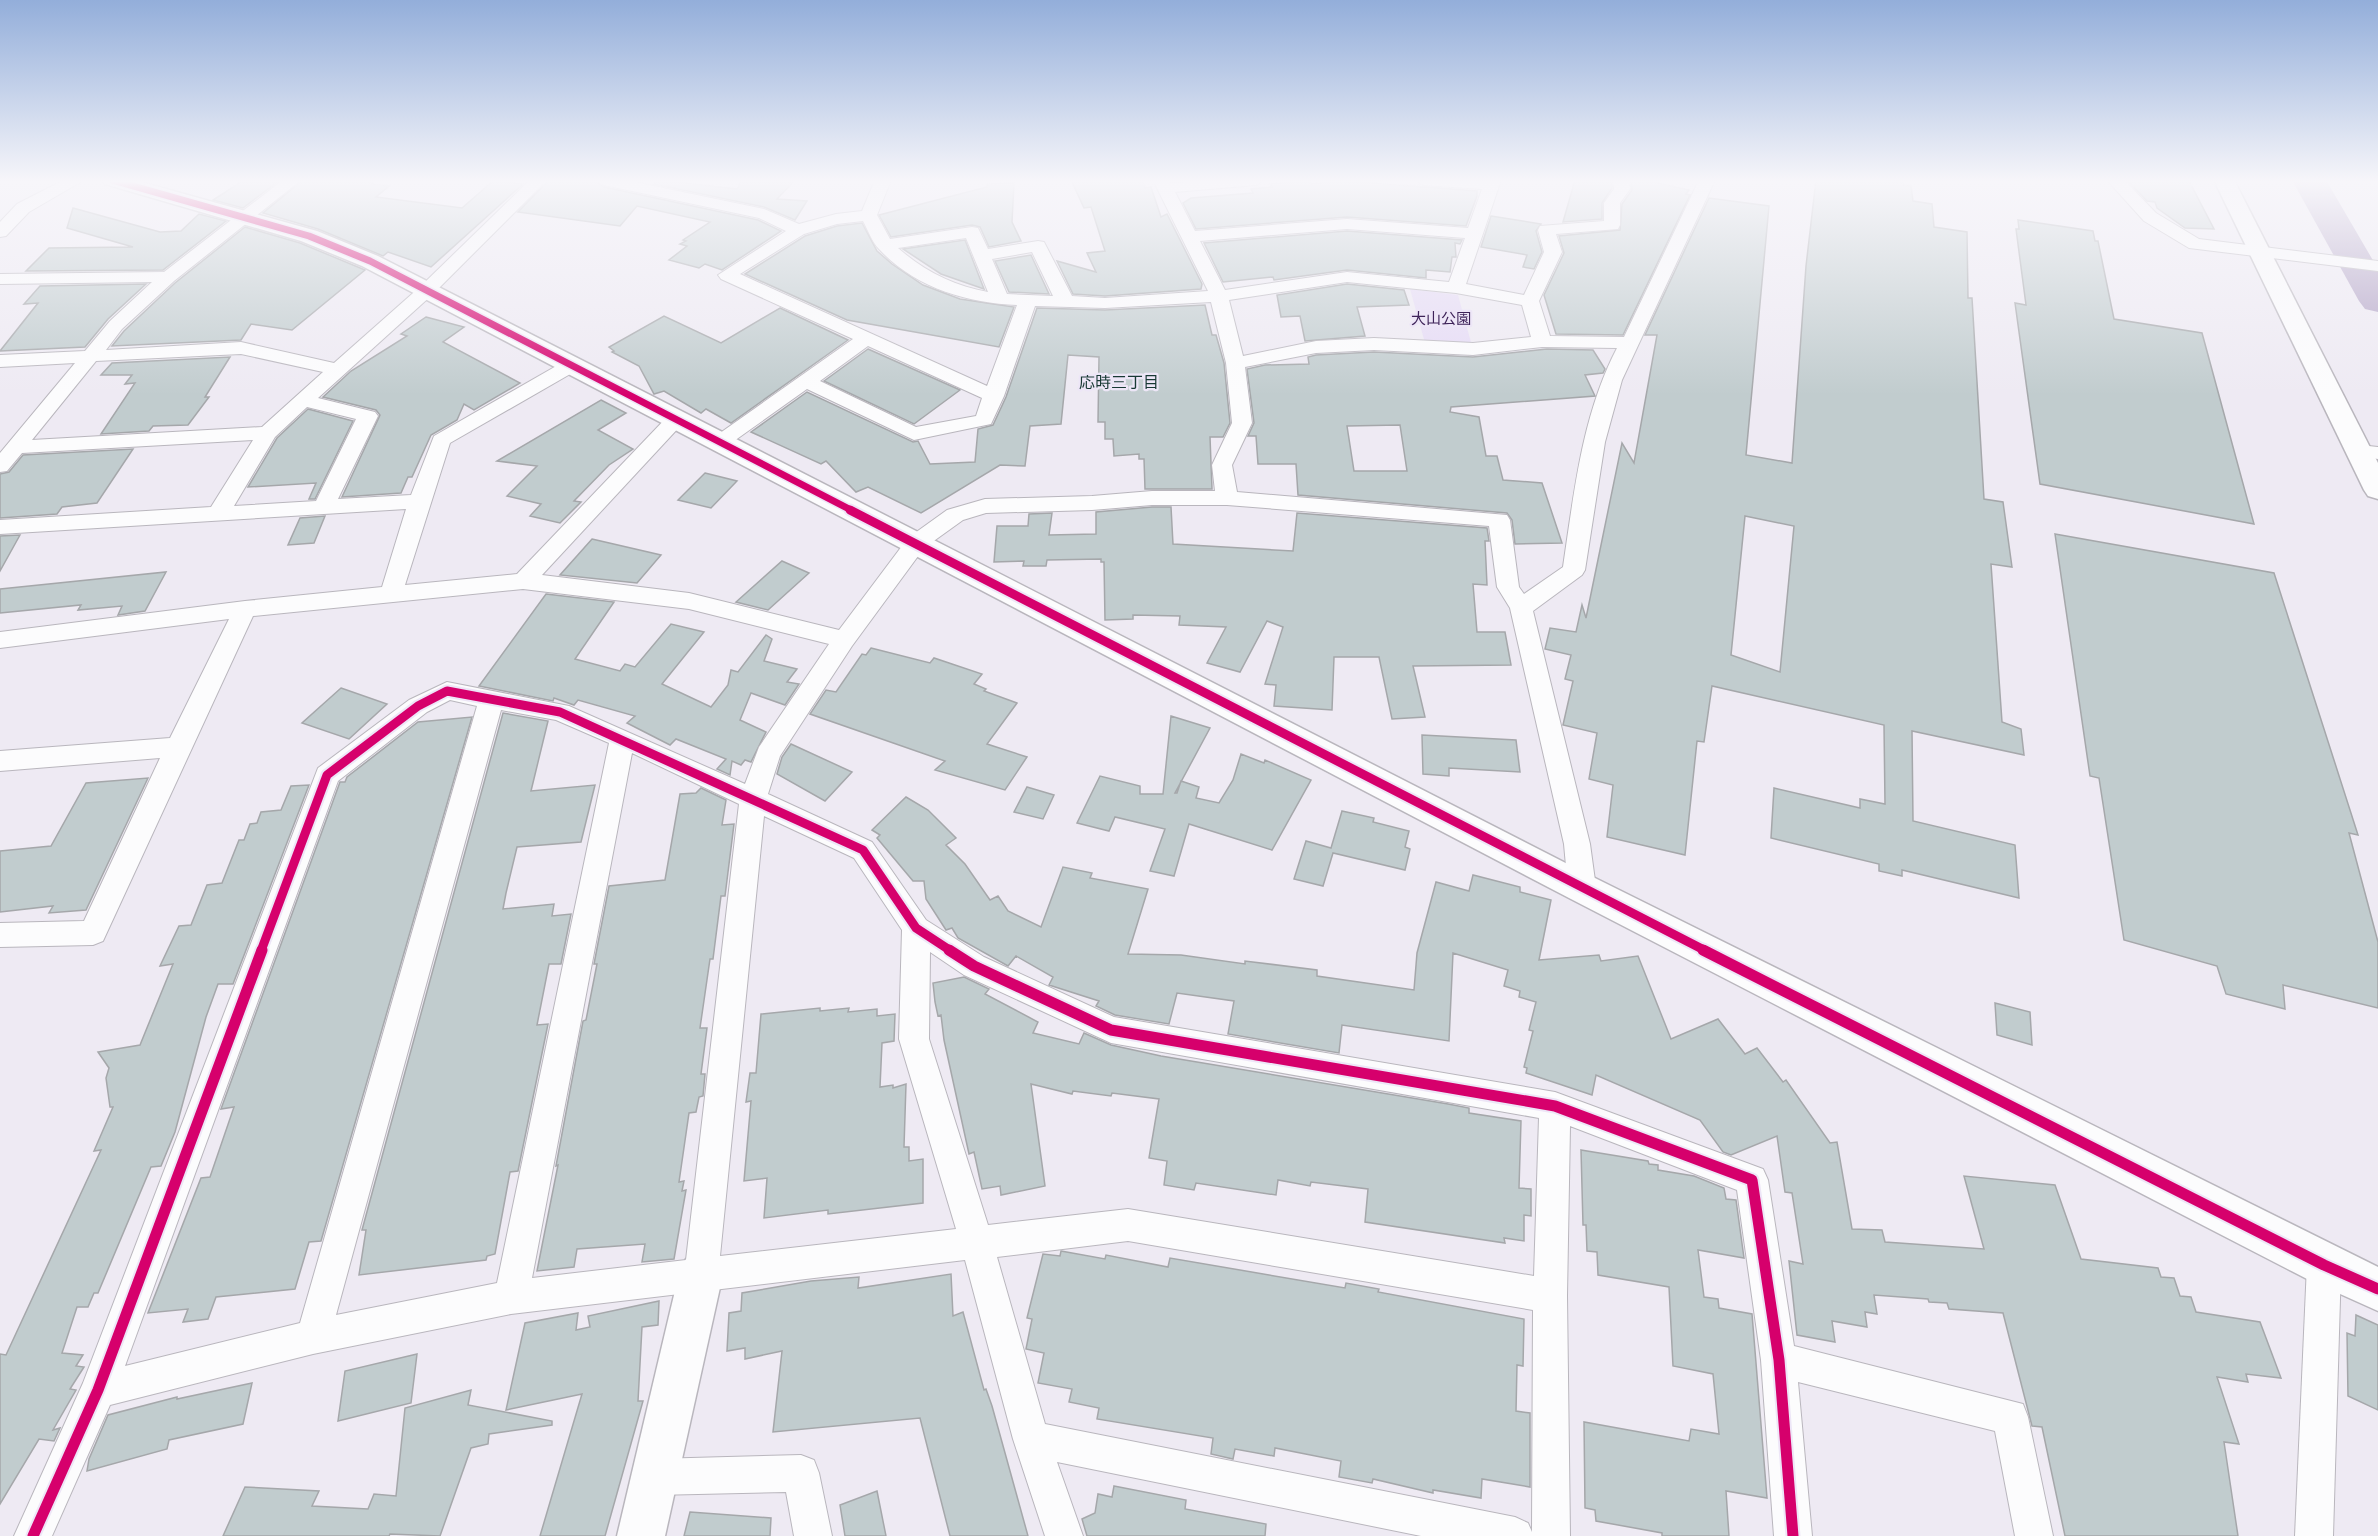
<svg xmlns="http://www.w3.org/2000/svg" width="2378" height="1536" font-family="Montserrat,'Noto Sans JP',sans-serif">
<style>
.green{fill:#e5daf5}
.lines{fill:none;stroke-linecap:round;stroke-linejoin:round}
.river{fill:#b3a4c6;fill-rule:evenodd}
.building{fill:#c1ccce;stroke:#a5a7aa;stroke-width:1.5;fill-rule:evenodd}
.street-casing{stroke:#b9b6bd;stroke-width:2}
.secondary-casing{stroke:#b9b6bd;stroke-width:3}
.street{fill:#fcfcfd;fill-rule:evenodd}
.secondary{fill:#fcfcfd;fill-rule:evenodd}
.cycleway-far2-casing{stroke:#ede6f7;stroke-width:10}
.cycleway-far1-casing{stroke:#ede6f7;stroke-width:13}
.cycleway-casing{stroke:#ede6f7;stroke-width:15}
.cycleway-far2{stroke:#d6006c;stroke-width:7}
.cycleway-far1{stroke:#d6006c;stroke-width:9}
.cycleway{stroke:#d6006c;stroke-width:11}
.labels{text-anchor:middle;stroke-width:4.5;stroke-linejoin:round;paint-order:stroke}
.far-park-label{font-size:15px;fill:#3e2359;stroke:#ede6f7}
.far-neighbourhood-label{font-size:16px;fill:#183934;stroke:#ede6f7}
</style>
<rect width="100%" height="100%" fill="#eeeaf3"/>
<path class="green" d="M1410,289L1458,295L1472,346L1425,343Z"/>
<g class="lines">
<path class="river" d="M2292,180H2326L2378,269V312L2365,309L2359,301Z"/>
</g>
<g class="building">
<path d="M244,180H280L243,208L213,200Z"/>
<path d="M303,180H375L371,184L389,186L376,197L462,208L493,181L523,184L431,267L388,252L383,256L318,229L263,213Z"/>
<path d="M549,180L594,181L604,187L758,220L781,231L722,270L705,264L699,268L669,260L687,246L680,244L686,241L683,240L710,222L637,206L620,226L518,212Z"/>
<path d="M658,180L737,189L742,180H795L777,199L807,201L795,220L764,207L654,184Z"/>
<path d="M1071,180H1143L1145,188L1151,187L1161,217L1167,214L1202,284L1201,289L1105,296L1073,294L1057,261L1096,272L1087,253L1105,251L1091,207L1084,208Z"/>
<path d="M1575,180H1611L1612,188L1602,203V219L1563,222Z"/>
<path d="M1631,180H1644L1689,190L1686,194L1690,195L1623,335L1556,334L1544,295L1564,253L1559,236L1620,230L1622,204L1632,190Z"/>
<path d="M1816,180H1903V185L1911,186L1913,201L1932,204L1934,227L1967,232L1968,298H1972L1984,499L2003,502L2012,567L1991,564L2002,722L2021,729L2024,755L1912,731L1913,821L2015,845L2019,898L1902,870V876L1879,871V864L1771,838L1774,788L1860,808V799L1885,804L1884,725L1712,686L1704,742L1697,741L1685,855L1607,837L1613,785L1589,779L1597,733L1563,725L1573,681L1565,679L1571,655L1545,649L1550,628L1576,632L1582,605L1586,618L1622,443L1634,463L1657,335H1645L1709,198L1769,206L1746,455L1792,463L1806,266ZM1745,516L1794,526L1780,672L1731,655Z"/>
<path d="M2127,180L2189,181L2214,229L2185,228L2157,208L2155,202L2147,201Z"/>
<path d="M1310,181L1311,184L1345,181L1477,191V196L1466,226L1347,217L1196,229L1183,203L1191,198L1253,193L1251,189L1272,187L1270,184Z"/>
<path d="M1014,183L1012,222L1021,241L989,247L980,227L972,225L891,237L879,215L987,187V184Z"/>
<path d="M73,208L160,232L181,231L199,214L226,221L163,270L26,271L49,248L133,247L67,228Z"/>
<path d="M1491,216L1541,224L1536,231L1542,252L1534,269L1523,267L1527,255L1481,247Z"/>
<path d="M2018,220L2093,231L2095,241H2098L2114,319L2202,333L2254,524L2040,484L2015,303L2026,305L2016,229H2019Z"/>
<path d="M862,223L877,251L892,264L923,285L960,299L1014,307L999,347L847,320L745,274L805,236L837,226Z"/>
<path d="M245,227L300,243L365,270L292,330L251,324L241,340L112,346L124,331L175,283Z"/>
<path d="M1347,231L1462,240L1460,244L1455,243L1456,257H1452L1450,272L1426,270V278L1347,270L1274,280L1273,277L1223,282L1204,243Z"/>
<path d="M965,240L984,289L941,274L903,249Z"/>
<path d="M1031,255L1049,294L1009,292L995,261Z"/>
<path d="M146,284L108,319L85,347L0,351L38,303L24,304L40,286Z"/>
<path d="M1347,284L1404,290L1409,305L1357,307L1365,336L1305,341L1300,316L1281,317L1277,295Z"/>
<path d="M1205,305L1212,335H1216L1224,363L1230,423L1223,437H1210L1212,489H1145L1144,459H1139V454L1114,456L1113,439H1105V422H1098L1099,357L1068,355L1061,424L1030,426L1025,466L1000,465L921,513L868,487L856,492L826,461L821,464L751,432L807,392L913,442L918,441L930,464L975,462L978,429L993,425L1006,397L1037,308L1105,310Z"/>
<path d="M780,308L848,340L731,423L706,409L701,413L664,391L654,394L639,366L612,352L614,351L609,347L664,316L721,343Z"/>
<path d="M426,317L464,327L443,342L520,383L474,410L464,404L457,420L431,435L412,477H408L401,493L342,497L380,415L376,410L323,397L351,371L407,336L401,334Z"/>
<path d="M868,349L960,390L914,424L824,381Z"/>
<path d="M1547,349L1593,350L1605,369L1603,373L1585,375L1595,396L1451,407L1450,412L1479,417L1486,456H1497L1503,480L1542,483L1562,543L1515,544L1512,520L1507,513L1298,495L1296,464H1258L1256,436H1248L1254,423L1247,369L1265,365L1309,364L1308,357L1316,355L1374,352L1473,357ZM1400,425L1407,471H1354L1347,426Z"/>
<path d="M230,357L205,397H209L188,425L153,426L149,431L101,434L135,383L125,384L132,375H101L112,363Z"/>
<path d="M601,400L626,413L598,430L633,449L609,465L574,501L581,502L560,523L530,516L541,504L507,496L537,466L497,461Z"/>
<path d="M308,409L353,421L315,499H309L316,483L248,487L277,438Z"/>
<path d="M133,449L97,503L62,507L57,514L0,518V474L9,472L23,455Z"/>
<path d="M705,473L737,481L711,508L678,500Z"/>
<path d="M1152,507H1171L1173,544L1293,551L1297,513L1487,528L1489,541H1485L1487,585L1473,584L1477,632H1505L1511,665L1413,666L1425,717L1392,719L1379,657H1334L1332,710L1274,706L1276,685L1265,684L1283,627L1267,621L1240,672L1207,663L1226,627L1179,625L1180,616L1133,615V619L1105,620L1104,562H1101V559L1047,560L1046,566H1023L1024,561L994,562L997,526H1028L1029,514L1052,513L1049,535L1096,534V512Z"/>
<path d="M325,516L314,543L288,545L300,518Z"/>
<path d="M2055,534L2274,573L2358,835L2349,833L2378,942V1008L2283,985L2285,1009L2226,994L2217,966L2124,940L2099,778L2090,776Z"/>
<path d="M20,535L0,571V536Z"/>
<path d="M592,539L661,555L637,583L560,575Z"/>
<path d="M782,561L809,573L768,610L736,602Z"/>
<path d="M166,572L145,611L118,615L122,606L78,610L81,605L0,613V589Z"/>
<path d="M546,594L614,602L575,659L620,671L625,664L635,667L671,624L704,632L662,684L711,707L728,685L731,670L738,672L766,635L772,639L764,661L797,669L787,682L799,684L785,705L751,693L740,720L766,732L751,762L745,760L741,765L732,761L730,775L717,769L726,759L676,739L670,745L627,723L635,716L578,700L574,705L554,698L553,701L479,686Z"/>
<path d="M871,648L930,663L934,658L982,674L974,684L986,689L984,691L1017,703L987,744L1027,757L1005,790L935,770L945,761L810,714L826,690L836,692L862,654L866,655Z"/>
<path d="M341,688L387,704L349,739L302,723Z"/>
<path d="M503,713L548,721L531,791L595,785L581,842L517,847L506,893L503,909L554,904L552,916L571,914L561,964H549L537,1025L548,1024L518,1171L510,1172L495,1254L487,1256L486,1260L359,1275L366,1230H362Z"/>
<path d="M1171,716L1210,728L1175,793H1177L1181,781L1199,787L1196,798L1219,803L1233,780L1241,754L1264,763L1265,760L1311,780L1272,850L1189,824L1174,876L1150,871L1165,829L1115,817L1109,831L1077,823L1100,776L1140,786V794H1163Z"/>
<path d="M472,717L321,1241L309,1242L295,1289L216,1297L208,1319L183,1322L188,1309L148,1313L201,1178L210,1177L234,1107L221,1109L340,782H345L347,777L418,722Z"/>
<path d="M1422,735L1516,740L1520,772L1449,768V776L1423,774Z"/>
<path d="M791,744L852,772L825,801L777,774L782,757Z"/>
<path d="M148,778L86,910L49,913L53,906L0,912V851L51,846L86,783Z"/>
<path d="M309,785L233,984H218L206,1017L175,1132L161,1166L151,1167L98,1293H94L88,1307H77L62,1353L83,1355L76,1366L84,1367L70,1389L76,1390L53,1430L60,1428L54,1441L39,1439L0,1504V1354L6,1355L101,1150L94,1151L113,1107H110L106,1078L109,1068L98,1052L140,1045L173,964L160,966L179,926L191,925L207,885L222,883L239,840H244L250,824L257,823L261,812L281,810L291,786Z"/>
<path d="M1027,787L1054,795L1043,819L1014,812Z"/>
<path d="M701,788L726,800L722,825L734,824L725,896H721L713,959H710L700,1028H707L701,1074H705L703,1096L699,1097L696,1112L689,1113L679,1182L684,1181L682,1191L686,1190L674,1259L642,1262L645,1244L577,1249L574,1267L537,1271L558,1165L556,1166L583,1021L586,1020L597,964H594L609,886L665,880L680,794L696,793Z"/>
<path d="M906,797L928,810L956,838L946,845L965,864L990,900L998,896L1008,911L1041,927L1063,867L1092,873L1090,878L1148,889L1128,954L1181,955L1245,964V961L1317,970V976L1414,990L1417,953L1436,882L1469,891L1473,875L1520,887V892L1551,900L1539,960L1599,955L1601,961L1638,956L1671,1039L1718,1019L1745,1054L1757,1048L1783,1082L1786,1080L1830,1143L1837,1142L1852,1229L1882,1230L1885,1242L1984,1249L1964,1176L2055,1185L2081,1259L2158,1268L2161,1277L2174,1278L2180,1296L2191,1297L2196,1312L2260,1322L2281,1378L2246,1374L2248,1382L2217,1377L2239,1444L2224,1442L2238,1536H2065L2042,1427L2032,1426L2003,1313L1949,1309L1947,1303L1929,1302L1928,1299L1874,1295L1877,1314L1865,1312L1867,1327L1832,1321L1835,1342L1797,1335L1789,1261L1803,1264L1792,1193L1785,1192L1777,1136L1731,1155L1723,1152L1700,1120L1596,1075L1592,1095L1526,1073L1527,1068L1524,1067L1533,1031L1529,1030L1536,1002L1519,997L1520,991L1504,986L1508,970L1453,953L1449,1041L1342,1025L1339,1053L1228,1034L1234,1001L1177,993L1169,1024L1115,1015L1096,1006L1099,1001L1049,985L1053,977L1016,956L1008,966L958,938L952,928L946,930L926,899L924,881H913L877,838L880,835L872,830Z"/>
<path d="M1342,811L1374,818L1373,822L1409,831L1405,847L1410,849L1405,870L1333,853L1323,886L1294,879L1306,841L1331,848Z"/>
<path d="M964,977L989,989L985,994L1038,1022L1033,1033L1079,1044L1084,1033L1111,1045L1161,1056L1448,1104L1469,1108V1113L1521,1121L1519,1188L1531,1189V1216L1524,1215V1241L1504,1238L1505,1243L1365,1222L1368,1189L1311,1182L1310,1186L1278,1180L1276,1195L1196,1183L1194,1190L1164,1185L1167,1161L1149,1158L1159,1099L1112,1093L1111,1096L1073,1091L1072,1094L1031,1084L1045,1186L1001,1195L1000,1186L982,1189L974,1152L969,1154L944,1040L941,1015L938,1016L935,1002L933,983Z"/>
<path d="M1995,1003L2030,1012L2032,1045L1997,1035Z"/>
<path d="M820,1008V1011L849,1008L848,1012L877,1009V1016L895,1014L894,1041L882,1043L880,1087L893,1085V1088L906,1084L904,1147H909V1161L923,1159V1203L828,1214V1210L764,1218L767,1178L744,1181L751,1101L746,1102L750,1073H756L761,1014Z"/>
<path d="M1581,1150L1648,1161L1649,1164L1658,1165V1170L1694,1176L1724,1188L1726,1199L1736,1200L1744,1258L1698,1250L1704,1297L1718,1299L1719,1308L1752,1314L1767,1498L1726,1491L1729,1536H1662V1533L1596,1521L1595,1510L1585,1508L1584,1422L1689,1441L1691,1429L1719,1434L1713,1374L1673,1366L1669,1287L1598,1275L1597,1252L1587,1251L1586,1225H1583Z"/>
<path d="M1061,1251L1105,1259L1106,1255L1168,1267L1170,1258L1345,1288L1346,1283L1379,1289L1378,1292L1524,1319L1523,1366L1517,1365L1516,1411L1530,1413V1487L1482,1479L1481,1498L1433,1490V1493L1373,1479L1372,1483L1339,1477L1341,1461L1275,1448L1274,1456L1235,1449L1233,1459L1211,1454L1213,1438L1097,1419L1099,1408L1069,1402L1072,1389L1038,1383L1044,1353L1026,1349L1032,1319L1027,1318L1043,1254L1060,1256Z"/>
<path d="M951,1274L953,1316L963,1312L984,1390L986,1389L992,1406L1028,1536H950L920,1418L773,1432L782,1351L745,1359V1348L727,1351L729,1313L741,1311L742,1293L811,1281L859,1277L858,1288Z"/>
<path d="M659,1301L658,1325L642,1327L638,1401H643L605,1536H540L582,1394L506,1410L525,1323L578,1313L576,1330L590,1327L588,1316Z"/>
<path d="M2356,1315L2378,1325V1410L2348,1396L2347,1333L2355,1336Z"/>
<path d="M417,1354L411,1403L338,1421L345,1371Z"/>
<path d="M252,1383L243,1424L169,1440L167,1449L87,1471L89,1459L108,1415L177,1397V1399Z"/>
<path d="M471,1390L468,1405L552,1421V1425L489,1434L488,1444L471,1448L440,1536L390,1534L389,1536H223L245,1487L319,1491L312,1506L368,1509L374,1494L396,1496L405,1408Z"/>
<path d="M1114,1486L1186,1500L1185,1509L1266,1524L1265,1536H1087L1082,1519L1095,1513L1098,1494L1112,1497Z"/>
<path d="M877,1491L886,1536H845L840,1505Z"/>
<path d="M690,1512L771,1518L770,1536H684Z"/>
</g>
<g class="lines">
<defs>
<g id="street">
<path d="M64,180H84L29,212L6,236L0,237V222L17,204Z"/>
<path d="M283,180H301L174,281L122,329L106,350L241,342L334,363L421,286L530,180H547L433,294L318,398L375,412L378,416L338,499L411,495L434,436L565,361H579L582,365L579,369L450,443L405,585L517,574L669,415H683L686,419L683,423L542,575L689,593L839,630L908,538L947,510L985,499L1092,496L1152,491H1215L1212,465L1232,423L1226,363L1211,302L1105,308L1035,306L1004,396L991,424L914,440L807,389L727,446H713L710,442L713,438L853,339L721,279L718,275L786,231L759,218L604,185L596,180H625L764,209L799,224L836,214L862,211L875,180H891L877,215L890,239L972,227L978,228L988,249L1038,241L1044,242L1072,296L1105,298L1208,291L1153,180H1169L1170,183L1264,180L1256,185L1175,192L1195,231L1347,219L1468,228L1482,189L1423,185L1415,180H1501L1466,284L1524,295L1544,252L1538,230L1540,226L1604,221V203L1614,189L1613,180H1629L1630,189L1620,203V225L1618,229L1556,234L1562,252L1539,301L1550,336L1624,337L1699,180H1715L1622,380L1605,442L1585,570L1582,575L1533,611L1590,844L1596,888L1592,896L1582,899L1572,896L1568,888L1564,844L1510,608L1497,587L1489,526L1227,505H1152L1092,510L986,513L963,520L924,548L852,646L780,756L768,794L872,842L926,920L984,957L1114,1017L1555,1092L1763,1169L1768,1180L1794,1346L2023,1404L2028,1417L2053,1536H2015L1995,1431L1798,1382L1812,1536H1774L1761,1360L1737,1190L1570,1126L1567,1296L1570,1536H1421L1057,1462L1083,1536H1045L1013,1439L965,1260L511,1314L313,1354L110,1405L52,1536H14L83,1383L318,768L409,700L447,682L569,706L745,784L759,747L829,644L689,609L523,589L253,616L103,941L93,945L0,947V923L84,921L160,758L0,771V751L170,738L229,619L0,648V632L245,601L382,587L406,509L0,534V520L211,507L253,440L22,453L7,471L0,472V453L75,363L0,367V355L85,351L110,321L152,282L0,284V274L164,272ZM863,221C868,230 872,242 879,249C914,287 966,303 1017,305L987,386L740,274L804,234L837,224ZM1347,229L1465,238L1449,282L1347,272L1225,290L1200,241ZM966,238L988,292C954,286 924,271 898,248ZM1032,252L1053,296L1007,294L992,259ZM1347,282L1456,293L1522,305L1531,337L1473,343L1374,338L1316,341L1243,356L1229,300ZM868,346L982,398L976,416L916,427L820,381ZM1542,347L1617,348C1582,415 1574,493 1563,567L1524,594L1519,587L1510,520L1507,515L1237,492L1232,465L1252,423L1245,367L1316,353L1374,350L1473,355ZM241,354L323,372L262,427L32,440L96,361ZM307,407L356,419L316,501L234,506L275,437ZM450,700L477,706L300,1323L125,1366L338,781L427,712ZM501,710L556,720L609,743L497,1283L336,1315ZM632,753L739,804L686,1260L532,1278ZM764,816L854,858L902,930L899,1039L956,1229L720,1256ZM930,952L964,975L1111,1043L1539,1118L1534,1276L1128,1209L988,1225L929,1039ZM1128,1241L1533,1310L1532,1532L1528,1523L1515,1517L1045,1424L997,1257Z"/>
<path d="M2107,180H2124L2156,213L2199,239L2378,261V271L2189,248L2144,221Z"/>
<path d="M2359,445L2378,447V459L2352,455L2349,451L2352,447Z"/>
<path d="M2324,1248L2336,1253L2341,1265L2333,1536H2295L2307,1265L2312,1253Z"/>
<path d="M801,1455L814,1460L819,1473L832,1536H794L786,1492L654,1495L641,1490L636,1477L641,1464L654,1459Z"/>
</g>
<g id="secondary">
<path d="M102,180H134L317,231L378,256L1595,878L2378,1267V1311L2309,1280L1569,898L362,266L301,241L105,184Z"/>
<path d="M2214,180H2234L2378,463V499L2368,496L2364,490Z"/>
<path d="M701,1252L716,1259L723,1274L665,1536H617L679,1274L686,1259Z"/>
</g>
</defs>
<use href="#street" class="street-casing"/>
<use href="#secondary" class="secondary-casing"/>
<use href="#street" class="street"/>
<use href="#secondary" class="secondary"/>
<defs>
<path id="cycleway-far2" d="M112,180L309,236L370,261L853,511"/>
<g id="cycleway-far1">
<path d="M850,510L1706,951"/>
<path d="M261,951L327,775L418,706L447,691L560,712L863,850L916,928L951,951"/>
</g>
<g id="cycleway">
<path d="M949,950L974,966L1111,1030L1555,1106L1752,1180L1779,1360L1793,1536"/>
<path d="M1703,950L2324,1265L2378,1289"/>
<path d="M33,1536L98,1390L262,950"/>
</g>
</defs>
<use href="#cycleway-far2" class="cycleway-far2-casing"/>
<use href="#cycleway-far1" class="cycleway-far1-casing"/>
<use href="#cycleway" class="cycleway-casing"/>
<use href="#cycleway-far2" class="cycleway-far2"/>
<use href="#cycleway-far1" class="cycleway-far1"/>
<use href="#cycleway" class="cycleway"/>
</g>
<linearGradient id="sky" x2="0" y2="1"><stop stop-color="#93aeda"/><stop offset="0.46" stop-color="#f7f6fa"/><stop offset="1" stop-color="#f7f6fa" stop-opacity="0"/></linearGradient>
<rect width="2378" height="395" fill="url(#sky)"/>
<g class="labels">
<g class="far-park-label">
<text x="1441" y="324">大山公園</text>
</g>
<g class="far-neighbourhood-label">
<text x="1119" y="388">応時三丁目</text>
</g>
</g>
</svg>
